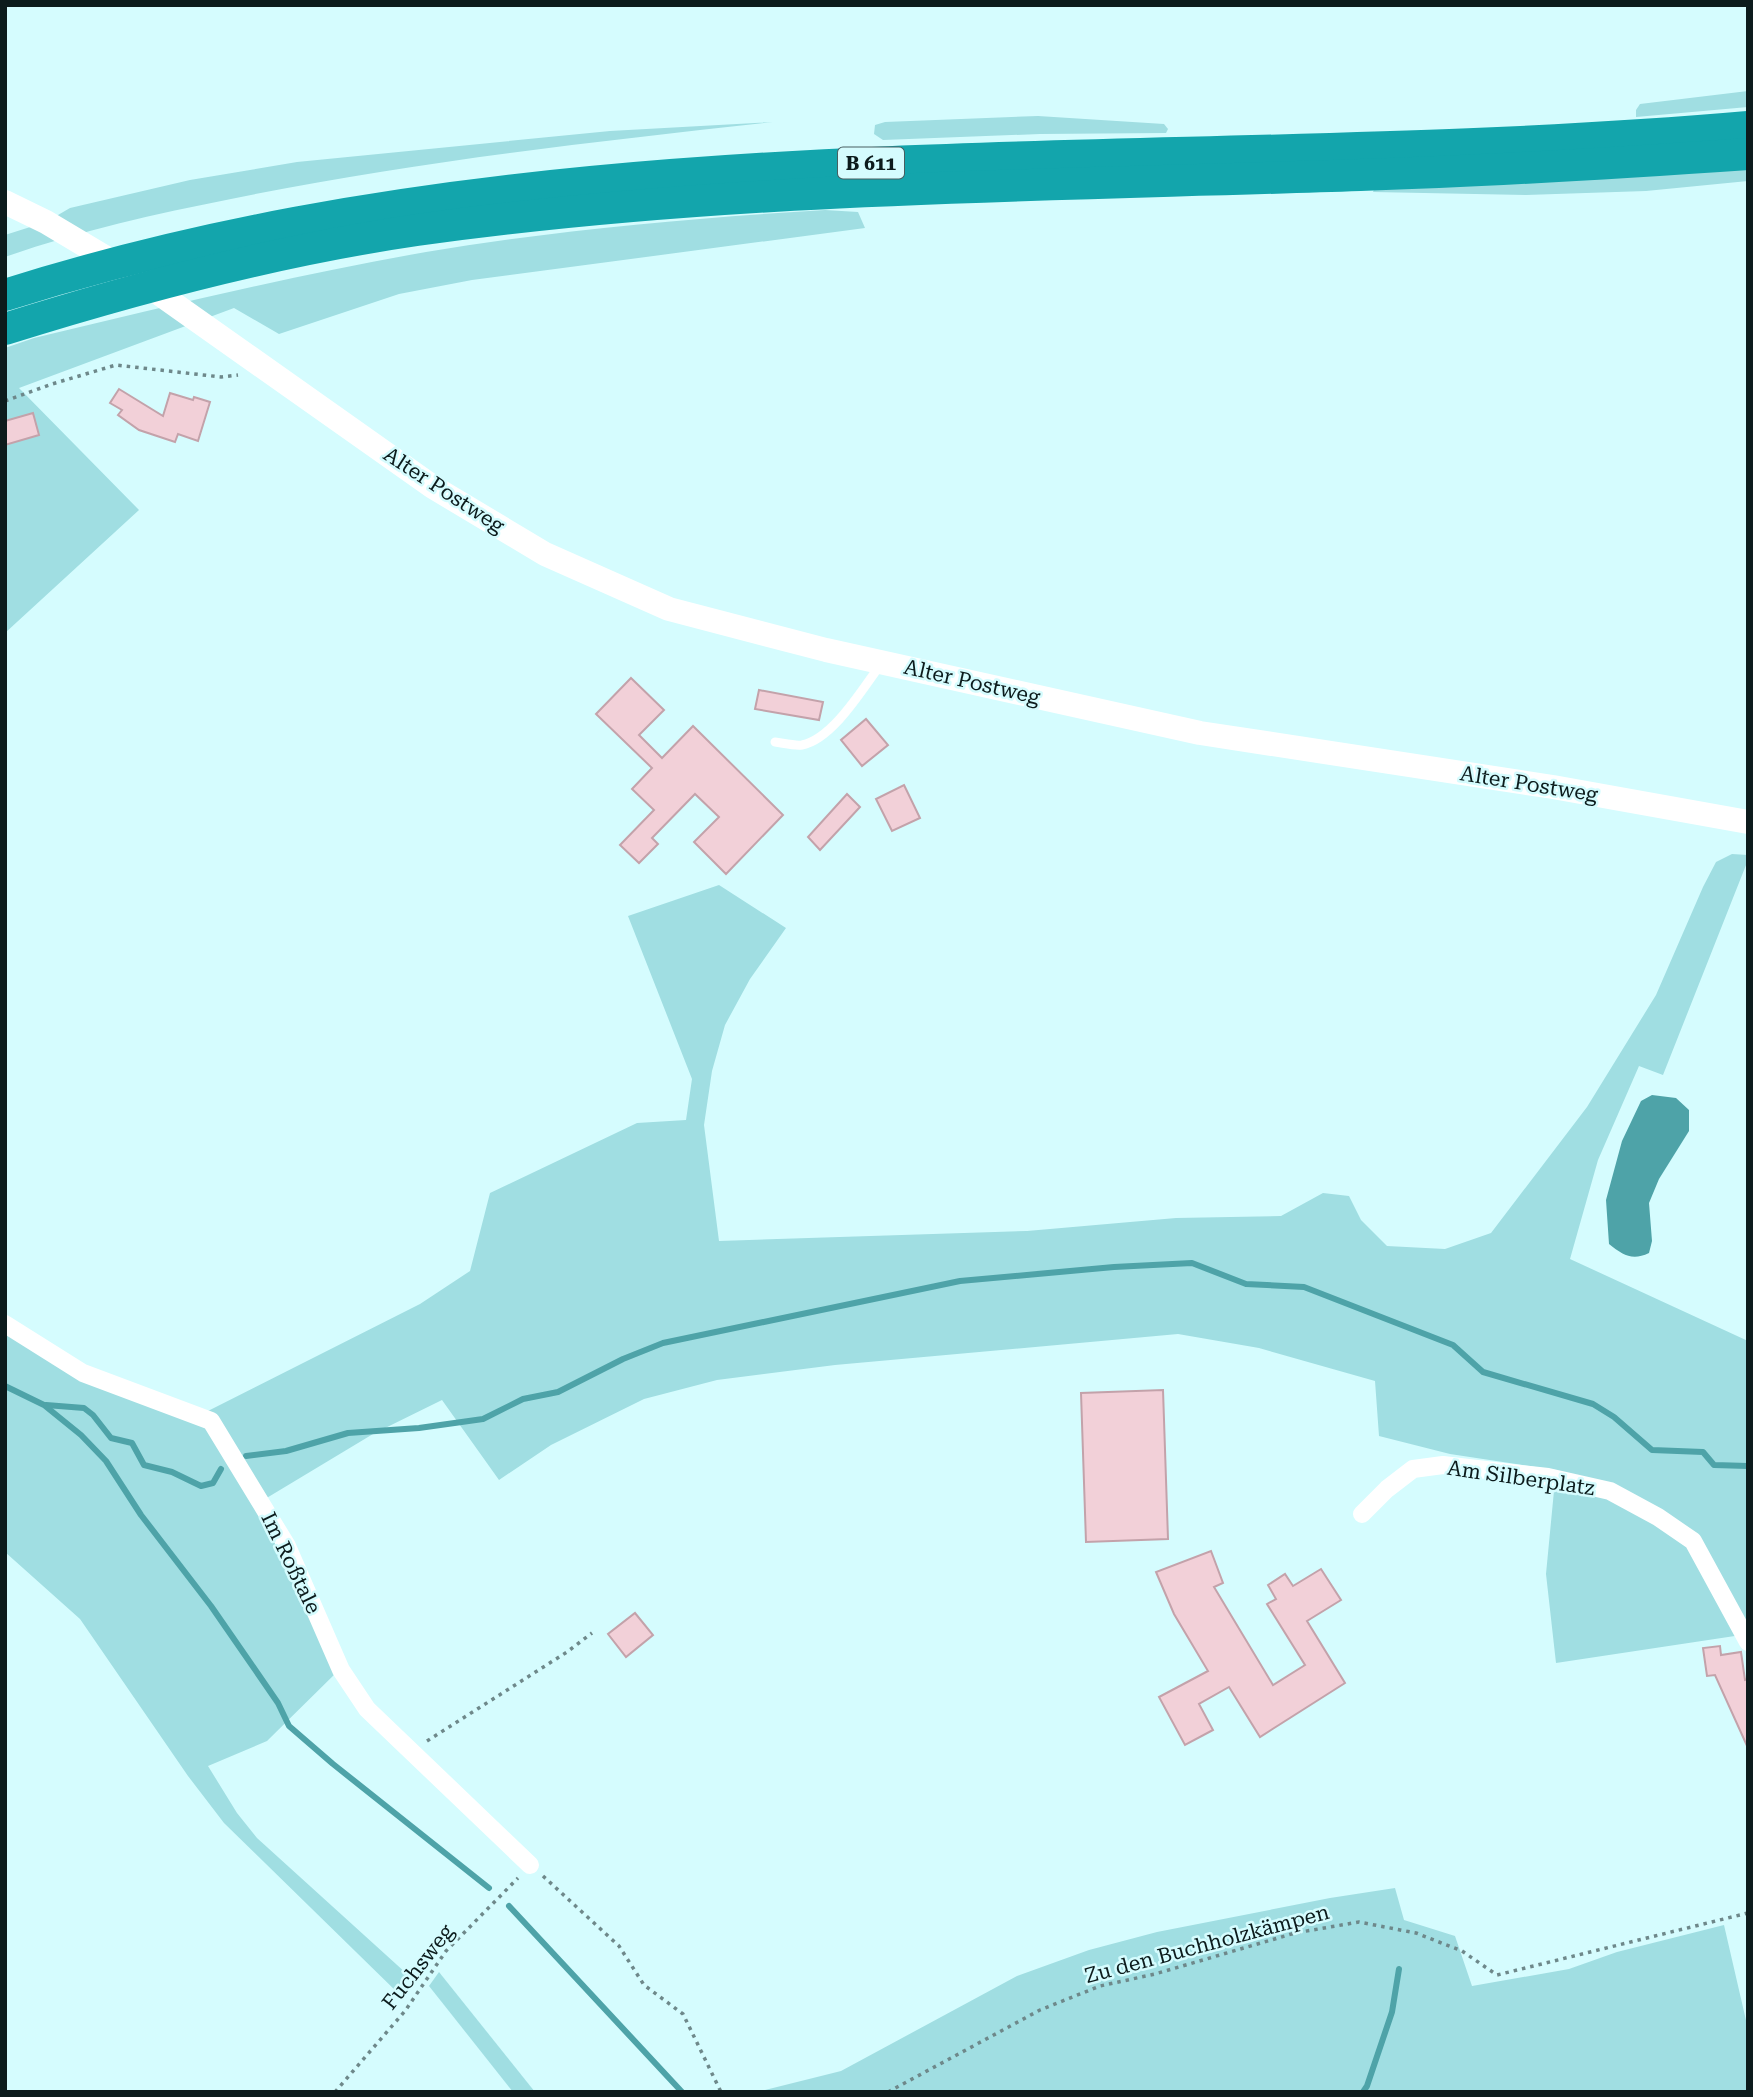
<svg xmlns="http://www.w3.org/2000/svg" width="1753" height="2097" viewBox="0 0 1753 2097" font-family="'Roboto Serif',serif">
<rect width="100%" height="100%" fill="#d5fcfe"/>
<g fill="#a0dee2">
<path d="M1748,91V107L1636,117V110L1640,104Z"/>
<path d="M1038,116L1164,124L1168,129L1166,133L1040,134L883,140L874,134L875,125L885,122Z"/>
<path d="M773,122C592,142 410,162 231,199C155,214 79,231 5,257V235L46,222L70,208L190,180L297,162L610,131Z"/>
<path d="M1748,164V181L1646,191L1526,195L1373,192L1375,187Z"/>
<path d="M825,210L858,212L865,228L472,280L399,294L279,334L234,308L19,388L139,510L5,633V348L34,338C164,307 294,275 426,252C558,230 692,218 825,210Z"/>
<path d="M1732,854L1748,855V860L1663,1075L1639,1066L1598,1160L1570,1259L1748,1341V1634L1556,1663L1546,1574L1556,1470L1450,1454L1379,1436L1375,1381L1259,1348L1178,1334L835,1365L717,1380L644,1399L551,1445L499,1480L442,1400L373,1434L260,1502L341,1668L267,1741L208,1766L237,1813L257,1838L407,1974L401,1996L224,1823L188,1776L80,1619L5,1552V1325L86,1371L202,1414L420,1304L470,1271L490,1193L637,1123L686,1120L692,1079L628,916L719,885L786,928L750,979L725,1025L712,1071L704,1125L719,1241L1027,1231L1176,1218L1281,1216L1323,1193L1349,1196L1361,1220L1387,1246L1445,1249L1491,1233L1587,1107L1656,995L1703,887L1716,862Z"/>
<path d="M1395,1888L1404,1920L1455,1936L1472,1986L1569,1969L1617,1952L1724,1925L1748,2029V2092H757L841,2071L1017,1976L1089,1950L1157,1932L1330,1898Z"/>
<path d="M439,1972L535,2092H513L429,1986Z"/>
</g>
<path fill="#4ea3a8" d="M1652,1095L1676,1098L1689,1110V1131L1659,1179L1649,1203L1652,1241L1649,1253C1632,1261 1623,1255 1609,1244L1606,1200L1622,1141L1641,1101Z"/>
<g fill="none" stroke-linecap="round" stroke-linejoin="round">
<g stroke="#4ea3a8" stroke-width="6">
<path d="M5,1386L44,1405L81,1435L106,1461L141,1515L211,1606L247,1658L278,1703L289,1726L333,1764L489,1888"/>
<path d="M46,1405L84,1408L93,1415L111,1438L132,1443L144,1465L172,1472L201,1486L213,1483L221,1469"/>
<path d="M246,1456L286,1451L348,1433L419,1428L483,1419L523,1399L558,1392L623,1359L663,1343L960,1281L1114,1267L1192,1263L1246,1284L1304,1287L1453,1345L1483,1372L1593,1404L1614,1417L1652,1450L1703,1452L1714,1465L1748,1466"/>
<path d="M509,1906L682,2092"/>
<path d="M1363,2092L1367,2086L1392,2012L1399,1969"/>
</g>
</g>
<g fill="#f2d0d8" stroke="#c3a2aa" stroke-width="2">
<path d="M119,389L163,416L170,393L193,400L194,397L210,402L198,441L178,434L175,442L139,430L118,415L122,410L110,403Z"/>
<path d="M33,413L39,435L5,445V421Z"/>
<path d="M631,678L664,710L639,735L662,758L693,726L783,815L726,874L694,842L719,817L695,794L652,838L658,844L639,863L620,845L654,810L632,789L652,768L596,714Z"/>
<path d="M759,690L823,702L819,720L755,709Z"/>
<path d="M866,719L888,745L862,766L841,740Z"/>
<path d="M904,785L920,818L892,831L876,799Z"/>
<path d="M847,794L860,807L820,850L808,837Z"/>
<path d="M1163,1390L1168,1539L1086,1542L1081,1393Z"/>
<path d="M1211,1551L1223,1583L1214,1587L1273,1685L1305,1665L1267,1604L1276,1599L1268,1585L1285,1574L1293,1586L1321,1569L1341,1600L1307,1621L1345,1683L1260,1737L1229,1687L1199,1704L1213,1730L1185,1745L1159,1697L1208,1671L1174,1614L1156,1572Z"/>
<path d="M635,1613L653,1635L626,1657L608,1634Z"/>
<path d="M1720,1646L1721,1655L1741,1652L1745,1680L1748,1679V1748L1715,1675L1707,1676L1703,1648Z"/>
</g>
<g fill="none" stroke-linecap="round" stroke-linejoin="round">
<g stroke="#6e888a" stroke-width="3.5" stroke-dasharray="3.5 5" stroke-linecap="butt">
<path d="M5,401L52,384L116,365L221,377L238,375"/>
<path d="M427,1741L567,1652L592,1633"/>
<path d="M543,1876L619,1946L644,1985L683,2014L721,2092"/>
<path d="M335,2092L405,2011L446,1951L518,1878"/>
<path d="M888,2092L1040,2010L1100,1986L1155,1974L1295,1933L1359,1922L1416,1933L1462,1951L1497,1975L1748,1913"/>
</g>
<path stroke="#fff" stroke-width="9" d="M775,742C783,743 794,746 802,745C833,739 863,688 881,664"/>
<g stroke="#fff" stroke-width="18">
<path d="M5,1324L83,1373L211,1421L287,1546L341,1670L367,1709L530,1865"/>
<path d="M1362,1514L1387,1489L1413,1469L1443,1465L1548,1477L1610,1491L1658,1517L1693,1541L1748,1642"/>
</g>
<path stroke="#fff" stroke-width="24" d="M5,202L46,222L123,268L433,487L545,554L669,609L826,650L1200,733L1553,787L1748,822"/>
<g stroke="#13a5ac" stroke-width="32">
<path d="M5,295C570,116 1166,178 1748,127"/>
<path d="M5,329C139,287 278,250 417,230C730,186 1045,186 1360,175C1489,171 1619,163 1748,154"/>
</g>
</g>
<g text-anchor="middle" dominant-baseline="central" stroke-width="5" stroke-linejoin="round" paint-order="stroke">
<rect fill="#d5fcfe" stroke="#485e60" stroke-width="2" x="838" y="147.5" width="66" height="31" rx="5"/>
<g font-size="19" font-weight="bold" fill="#0c1b1c">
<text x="871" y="163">B 611</text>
</g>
<g font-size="21" fill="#0c1b1c" stroke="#d5fcfe">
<text transform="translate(444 490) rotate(33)">Alter Postweg</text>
<text transform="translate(972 682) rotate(13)">Alter Postweg</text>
<text transform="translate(1529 784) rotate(9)">Alter Postweg</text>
<text transform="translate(1521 1478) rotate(8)">Am Silberplatz</text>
<text transform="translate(291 1563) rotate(64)">Im Roßtale</text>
<text transform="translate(1207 1944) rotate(-15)">Zu den Buchholzkämpen</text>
<text transform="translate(418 1967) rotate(-52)">Fuchsweg</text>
</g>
</g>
<rect width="1753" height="2097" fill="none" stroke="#0c1b1c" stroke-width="14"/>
</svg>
